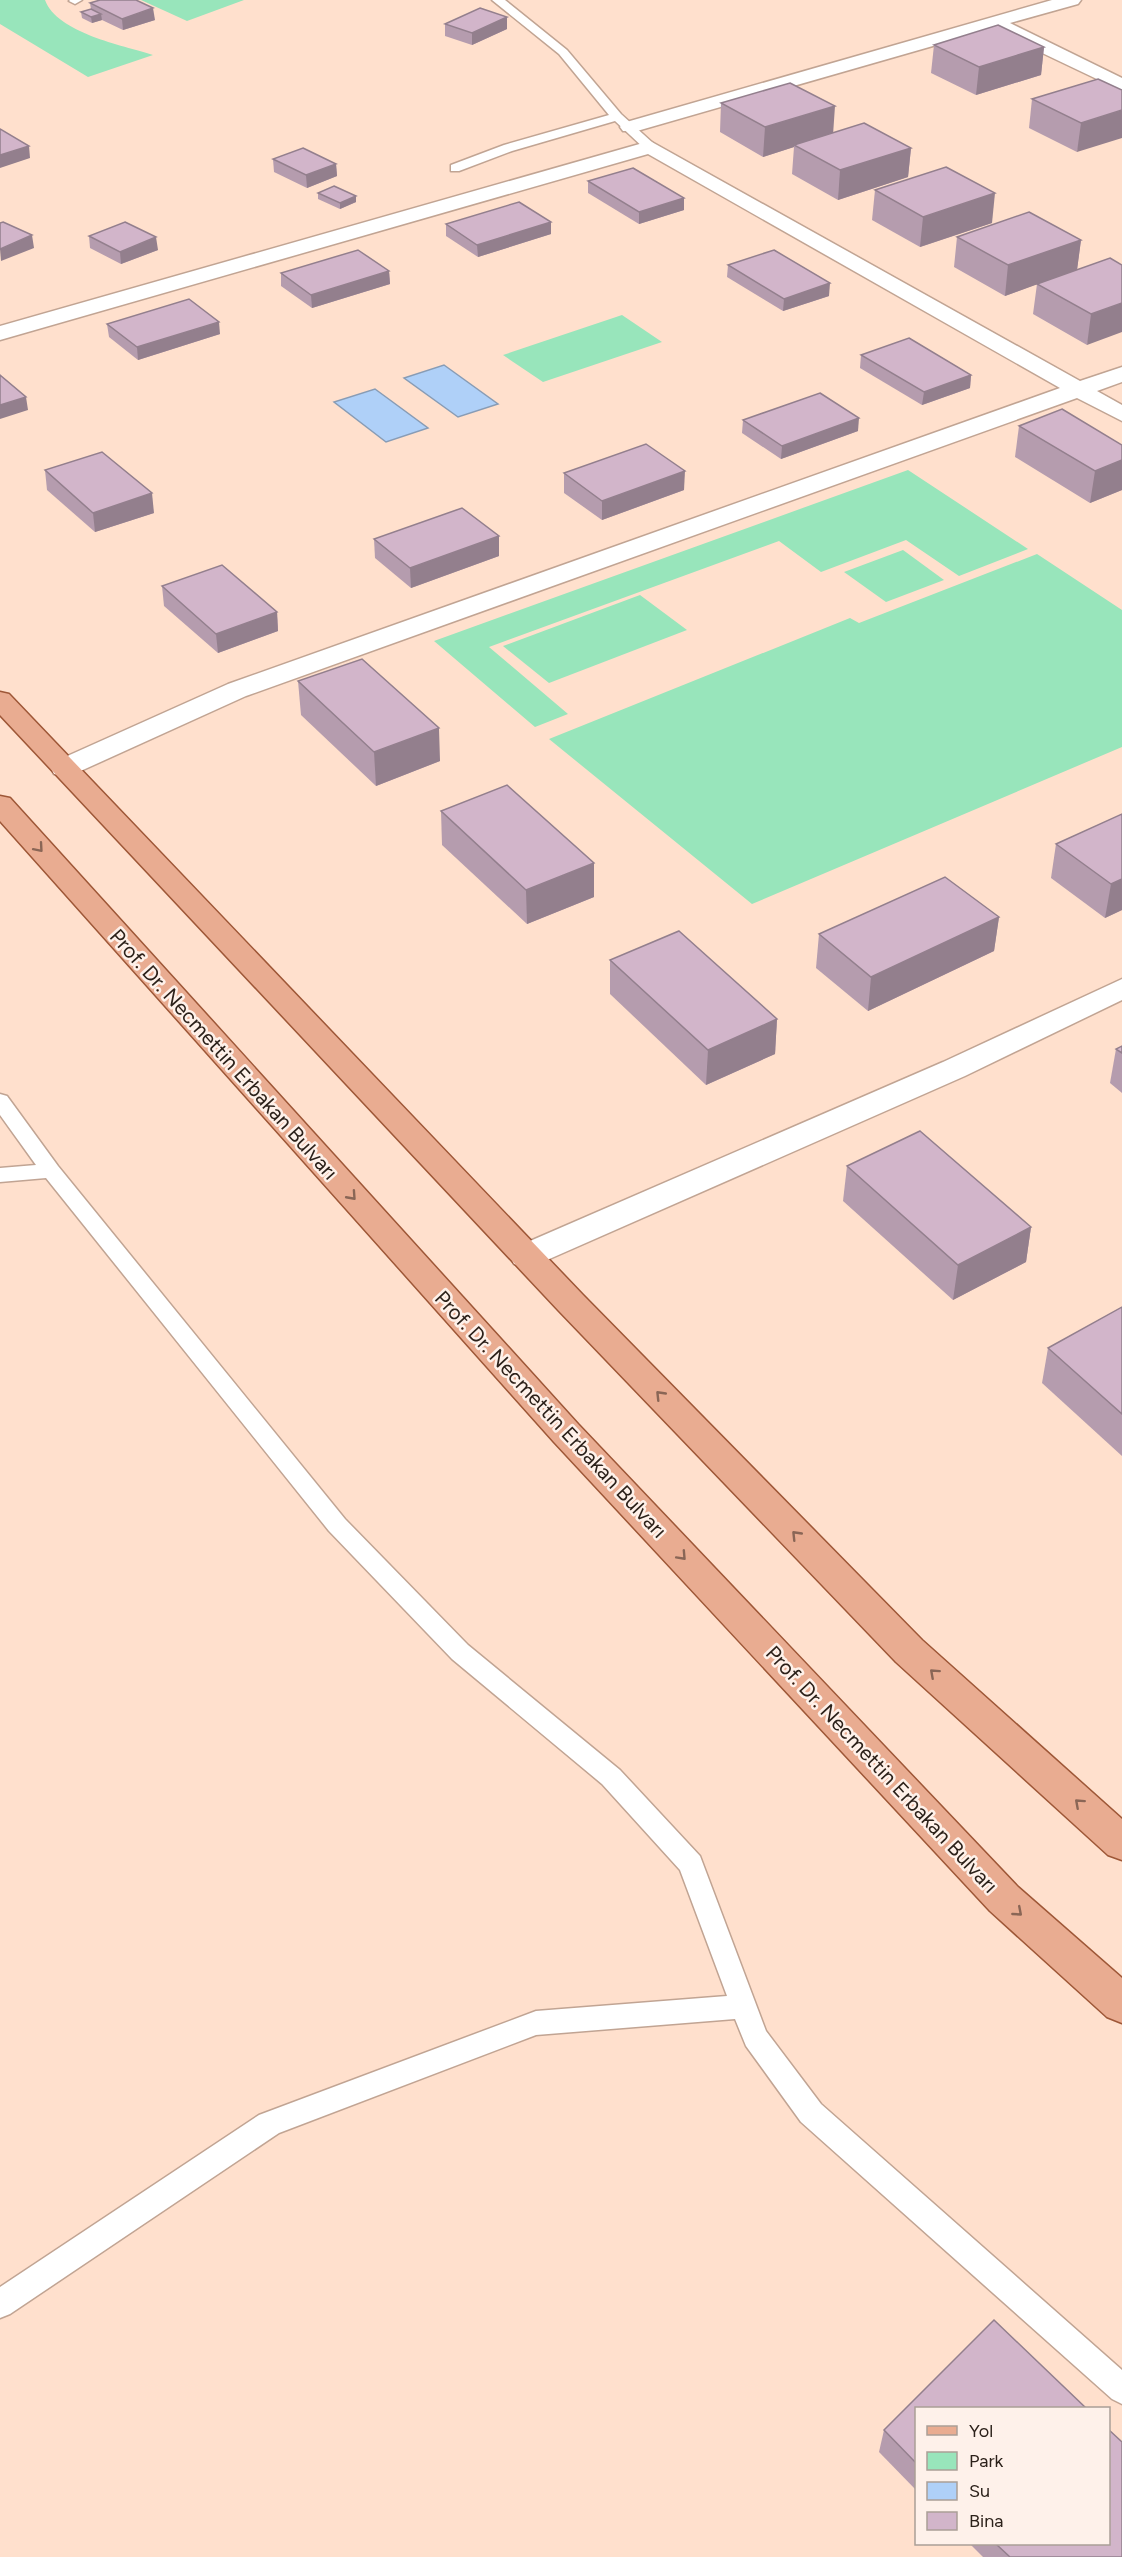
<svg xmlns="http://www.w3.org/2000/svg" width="1122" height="2557" viewBox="0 0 1122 2557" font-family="Figtree,sans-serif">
<rect width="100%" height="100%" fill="#ffe0cd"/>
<g fill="#98e5bb">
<path d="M0,0H45C57,33 122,45 153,55L88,77L0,24Z"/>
<path d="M141,0H244L187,21Z"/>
<path d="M622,315L662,342L543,382L503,355Z"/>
<path d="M908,470L1028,549L959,576L906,540L821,572L779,541L489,647L568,714L535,727L434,641Z"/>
<path d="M903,550L944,580L886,602L844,572Z"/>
<path d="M1037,554L1122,610V747L752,904L549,739L850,618L859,623Z"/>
<path d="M640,595L687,630L549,683L503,646Z"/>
</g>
<g fill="#afd0f8" stroke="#889cb5" stroke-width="1.5">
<path d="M444,365L498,404L458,417L404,378Z"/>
<path d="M375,389L428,428L386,442L334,402Z"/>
</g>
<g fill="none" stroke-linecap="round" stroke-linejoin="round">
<g stroke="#c1a493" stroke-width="3">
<g id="lane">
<path d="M82,0L75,4L69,1L70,0Z"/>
<path d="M492,0H505L567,50L621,114L654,144V150H646L615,121L512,151L459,171H451V165L504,145L609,115L559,54Z"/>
<path d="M0,1094L7,1096L58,1166L345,1519L468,1645L620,1770L700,1856L766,2031L821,2104L1122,2370V2404L1112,2399L801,2122L746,2046L735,2019L536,2035L279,2133L10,2314L0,2318V2287L259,2115L536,2011L727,1996L680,1870L602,1784L452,1659L329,1531L46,1178L0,1182V1168L36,1165L0,1115Z"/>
</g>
</g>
<g stroke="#c1a493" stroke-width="3">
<g id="street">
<path d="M1052,0H1081L1078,4L1010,23L1122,78V91L992,29L637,131H623L620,127L623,123Z"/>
<path d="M650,141L1080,381L1122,367V382L1097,391L1122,405V421L1077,398L246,696L74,774L64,776L54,774L51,768L54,762L228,684L1060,388L648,154L0,340V326Z"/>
<path d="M1122,979V1000L965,1076L538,1264L526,1267L514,1264L510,1256L514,1248L943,1062Z"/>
</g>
</g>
<g stroke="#9e5737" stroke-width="3">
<g id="primary">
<path d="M0,692L9,694L583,1295L922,1640L1122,1819V1860L1108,1855L896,1662L559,1311L0,715Z"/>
<path d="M0,796L10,798L578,1424L1018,1887L1122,1978V2023L1107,2017L990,1911L554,1442L0,821Z"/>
</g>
</g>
<use href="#lane" fill="#fff" fill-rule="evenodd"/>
<use href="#street" fill="#fff" fill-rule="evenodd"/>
<use href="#primary" fill="#e9ac91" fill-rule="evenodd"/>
</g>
<g fill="#b59cae">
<path d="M90,3L155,20L123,30L102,20L92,23L82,18L81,12L91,9Z"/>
<path d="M507,17V29L472,45L445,36V24Z"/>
<path d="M934,45L1044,47L1041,75L976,95L931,73Z"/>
<path d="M1098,79L1077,152L1029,128L1032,99Z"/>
<path d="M721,103L833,133L911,148L908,177L838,200L792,174L794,147L763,157L720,132Z"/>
<path d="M273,159L336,164L337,176L307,188L274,172Z"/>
<path d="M588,181L684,198V210L639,224L588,193Z"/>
<path d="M875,190L992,223L920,247L872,220Z"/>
<path d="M318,193L356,196V202L340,209L318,199Z"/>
<path d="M551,222V234L478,257L446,236V224Z"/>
<path d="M89,236L158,250L121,264L90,248Z"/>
<path d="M957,237L1081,240L1077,270L1110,258L1087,345L1033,314L1037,284L1005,296L954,267Z"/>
<path d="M728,265L829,296L783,311L727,277Z"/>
<path d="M389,271L390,284L312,308L281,286V273Z"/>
<path d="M107,324L220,334L138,360L109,337Z"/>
<path d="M861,355L971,375L970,388L922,405L860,368Z"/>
<path d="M743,420L858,431L781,459L742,433Z"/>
<path d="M1019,426L1122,445V490L1090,503L1015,457Z"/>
<path d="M45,470L154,513L95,532L47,490Z"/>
<path d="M564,473L684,490L602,520L564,493Z"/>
<path d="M499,536V556L411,588L375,558L374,539Z"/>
<path d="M162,586L277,612L278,631L218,653L164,606Z"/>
<path d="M298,681L440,761L376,786L301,715Z"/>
<path d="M441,811L594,897L527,924L442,845Z"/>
<path d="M1122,814V910L1105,918L1051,878L1056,844Z"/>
<path d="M999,917L994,951L868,1011L816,968L819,934Z"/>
<path d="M610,960L777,1019L775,1054L706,1085L610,994Z"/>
<path d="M1122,1046V1093L1110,1083L1116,1049Z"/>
<path d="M847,1166L1031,1227L1026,1262L953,1300L843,1201Z"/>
<path d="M1122,1307V1456L1042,1383L1048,1348Z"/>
<path d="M916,2409V2490L879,2452L884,2430Z"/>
<path d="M970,2544H1108L1122,2557H983Z"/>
</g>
<g fill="#937f8d">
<path d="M153,8L155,20L123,30L122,19Z"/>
<path d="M101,14L102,20L92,23L91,17Z"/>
<path d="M507,17V29L472,45V33Z"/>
<path d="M1044,47L1041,75L976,95L979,67Z"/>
<path d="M835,106L833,135L794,145V147L763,157L765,127Z"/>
<path d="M1122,110V138L1077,152L1081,123Z"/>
<path d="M29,146L30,158L0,168V155Z"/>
<path d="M911,148L908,177L838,200L840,170Z"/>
<path d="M336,164L337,176L307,188L306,175Z"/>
<path d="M995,193L992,223L920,247L923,217Z"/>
<path d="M356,196V202L340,209V203Z"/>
<path d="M684,198V210L639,224V212Z"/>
<path d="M551,222V234L478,257L477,245Z"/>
<path d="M32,235L34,248L1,261L0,249Z"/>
<path d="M156,237L158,250L121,264L120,252Z"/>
<path d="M1081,240L1077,270L1005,296L1008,265Z"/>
<path d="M389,271L390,284L312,308L311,295Z"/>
<path d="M830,283L829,296L783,311L784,299Z"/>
<path d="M1122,303V332L1087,345L1091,314Z"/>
<path d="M219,322L220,334L138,360L137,347Z"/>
<path d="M971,375L970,388L922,405L924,392Z"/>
<path d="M26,397L28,410L0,419V405Z"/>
<path d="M859,418L858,431L781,459L782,446Z"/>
<path d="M1122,460V490L1090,503L1095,471Z"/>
<path d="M685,471L684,490L602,520V501Z"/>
<path d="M152,493L154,513L95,532L93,513Z"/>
<path d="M499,536V556L411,588L410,568Z"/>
<path d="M277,612L278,631L218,653L216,634Z"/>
<path d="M439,728L440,761L376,786L374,752Z"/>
<path d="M594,863V897L527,924L526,890Z"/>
<path d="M1122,879V910L1105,918L1111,884Z"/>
<path d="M999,917L994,951L868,1011L871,977Z"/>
<path d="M777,1019L775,1054L706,1085L708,1050Z"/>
<path d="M1031,1227L1026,1262L953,1300L958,1265Z"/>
</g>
<g fill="#d2b5ca" stroke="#937f8d" stroke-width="1.5">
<path d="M100,0H136L153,8L122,19L90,3Z"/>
<path d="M480,8L507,17L472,33L445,24Z"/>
<path d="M91,9L101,14L91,17L81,12Z"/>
<path d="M998,25L1044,47L979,67L934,45Z"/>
<path d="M1098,79L1122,90V110L1081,123L1032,99Z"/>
<path d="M790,83L835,106L765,127L721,103Z"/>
<path d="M864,123L911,148L840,170L794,145Z"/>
<path d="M0,129L29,146L0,155Z"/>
<path d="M303,148L336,164L306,175L273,159Z"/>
<path d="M946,167L995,193L923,217L875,190Z"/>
<path d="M633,168L684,198L639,212L588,181Z"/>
<path d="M334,186L356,196L340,203L318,193Z"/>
<path d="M519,202L551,222L477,245L446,224Z"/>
<path d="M1029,212L1081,240L1008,265L957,237Z"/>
<path d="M3,222L32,235L0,249V223Z"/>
<path d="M125,222L156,237L120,252L89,236Z"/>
<path d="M358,250L389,271L311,295L281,273Z"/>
<path d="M774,250L830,283L784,299L728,265Z"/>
<path d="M1110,258L1122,265V303L1091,314L1037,284Z"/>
<path d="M189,299L219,322L137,347L107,324Z"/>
<path d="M909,338L971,375L924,392L861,355Z"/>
<path d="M0,375L26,397L0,405Z"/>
<path d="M820,393L859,418L782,446L743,420Z"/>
<path d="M1062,409L1122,445V460L1095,471L1019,426Z"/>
<path d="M646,444L685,471L602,501L564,473Z"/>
<path d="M102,452L152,493L93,513L45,470Z"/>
<path d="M462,508L499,536L410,568L374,539Z"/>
<path d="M222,565L277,612L216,634L162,586Z"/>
<path d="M362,659L439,728L374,752L298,681Z"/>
<path d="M507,785L594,863L526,890L441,811Z"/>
<path d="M1122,814V879L1111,884L1056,844Z"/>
<path d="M945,877L999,917L871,977L819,934Z"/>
<path d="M679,931L777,1019L708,1050L610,960Z"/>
<path d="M1122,1046V1053L1116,1049Z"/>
<path d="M920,1131L1031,1227L958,1265L847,1166Z"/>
<path d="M1122,1307V1414L1048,1348Z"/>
<path d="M994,2320L1087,2409H916V2463L884,2430Z"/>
<path d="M1108,2429L1122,2442V2557H1010L996,2544H1108Z"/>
</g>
<defs><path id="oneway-chevron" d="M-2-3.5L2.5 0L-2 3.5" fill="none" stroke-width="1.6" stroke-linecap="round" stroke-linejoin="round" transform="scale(1.5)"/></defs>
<g stroke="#8a6656">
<use href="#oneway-chevron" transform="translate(39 848) rotate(49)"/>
<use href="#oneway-chevron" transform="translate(352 1196) rotate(48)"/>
<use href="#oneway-chevron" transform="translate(660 1395) rotate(-134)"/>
<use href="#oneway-chevron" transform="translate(796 1535) rotate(-134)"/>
<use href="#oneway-chevron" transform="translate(682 1556) rotate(47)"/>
<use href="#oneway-chevron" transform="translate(934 1673) rotate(-138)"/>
<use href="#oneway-chevron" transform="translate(1079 1803) rotate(-138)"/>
<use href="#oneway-chevron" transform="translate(1018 1912) rotate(41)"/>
</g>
<g text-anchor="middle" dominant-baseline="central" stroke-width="5" stroke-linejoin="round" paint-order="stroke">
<g font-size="21" fill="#2c211a" stroke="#fef1ea">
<text transform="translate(224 1054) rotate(48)">Prof. Dr. Necmettin Erbakan Bulvarı</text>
<text transform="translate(551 1414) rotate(47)">Prof. Dr. Necmettin Erbakan Bulvarı</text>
<text transform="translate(882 1769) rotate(47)">Prof. Dr. Necmettin Erbakan Bulvarı</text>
</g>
</g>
<rect x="915" y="2407" width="195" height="138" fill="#fef1ea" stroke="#aa9e97" stroke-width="1.5"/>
<rect x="927" y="2426" width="30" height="9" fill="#e9ac91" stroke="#aa9e97" stroke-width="1.5"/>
<text x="969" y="2437" font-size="18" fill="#2c211a">Yol</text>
<rect x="927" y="2452" width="30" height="18" fill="#98e5bb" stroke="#aa9e97" stroke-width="1.5"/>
<text x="969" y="2467" font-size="18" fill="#2c211a">Park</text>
<rect x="927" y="2482" width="30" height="18" fill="#afd0f8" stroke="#aa9e97" stroke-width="1.5"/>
<text x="969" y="2497" font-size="18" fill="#2c211a">Su</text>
<rect x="927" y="2512" width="30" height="18" fill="#d2b5ca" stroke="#aa9e97" stroke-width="1.5"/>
<text x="969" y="2527" font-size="18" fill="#2c211a">Bina</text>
</svg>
